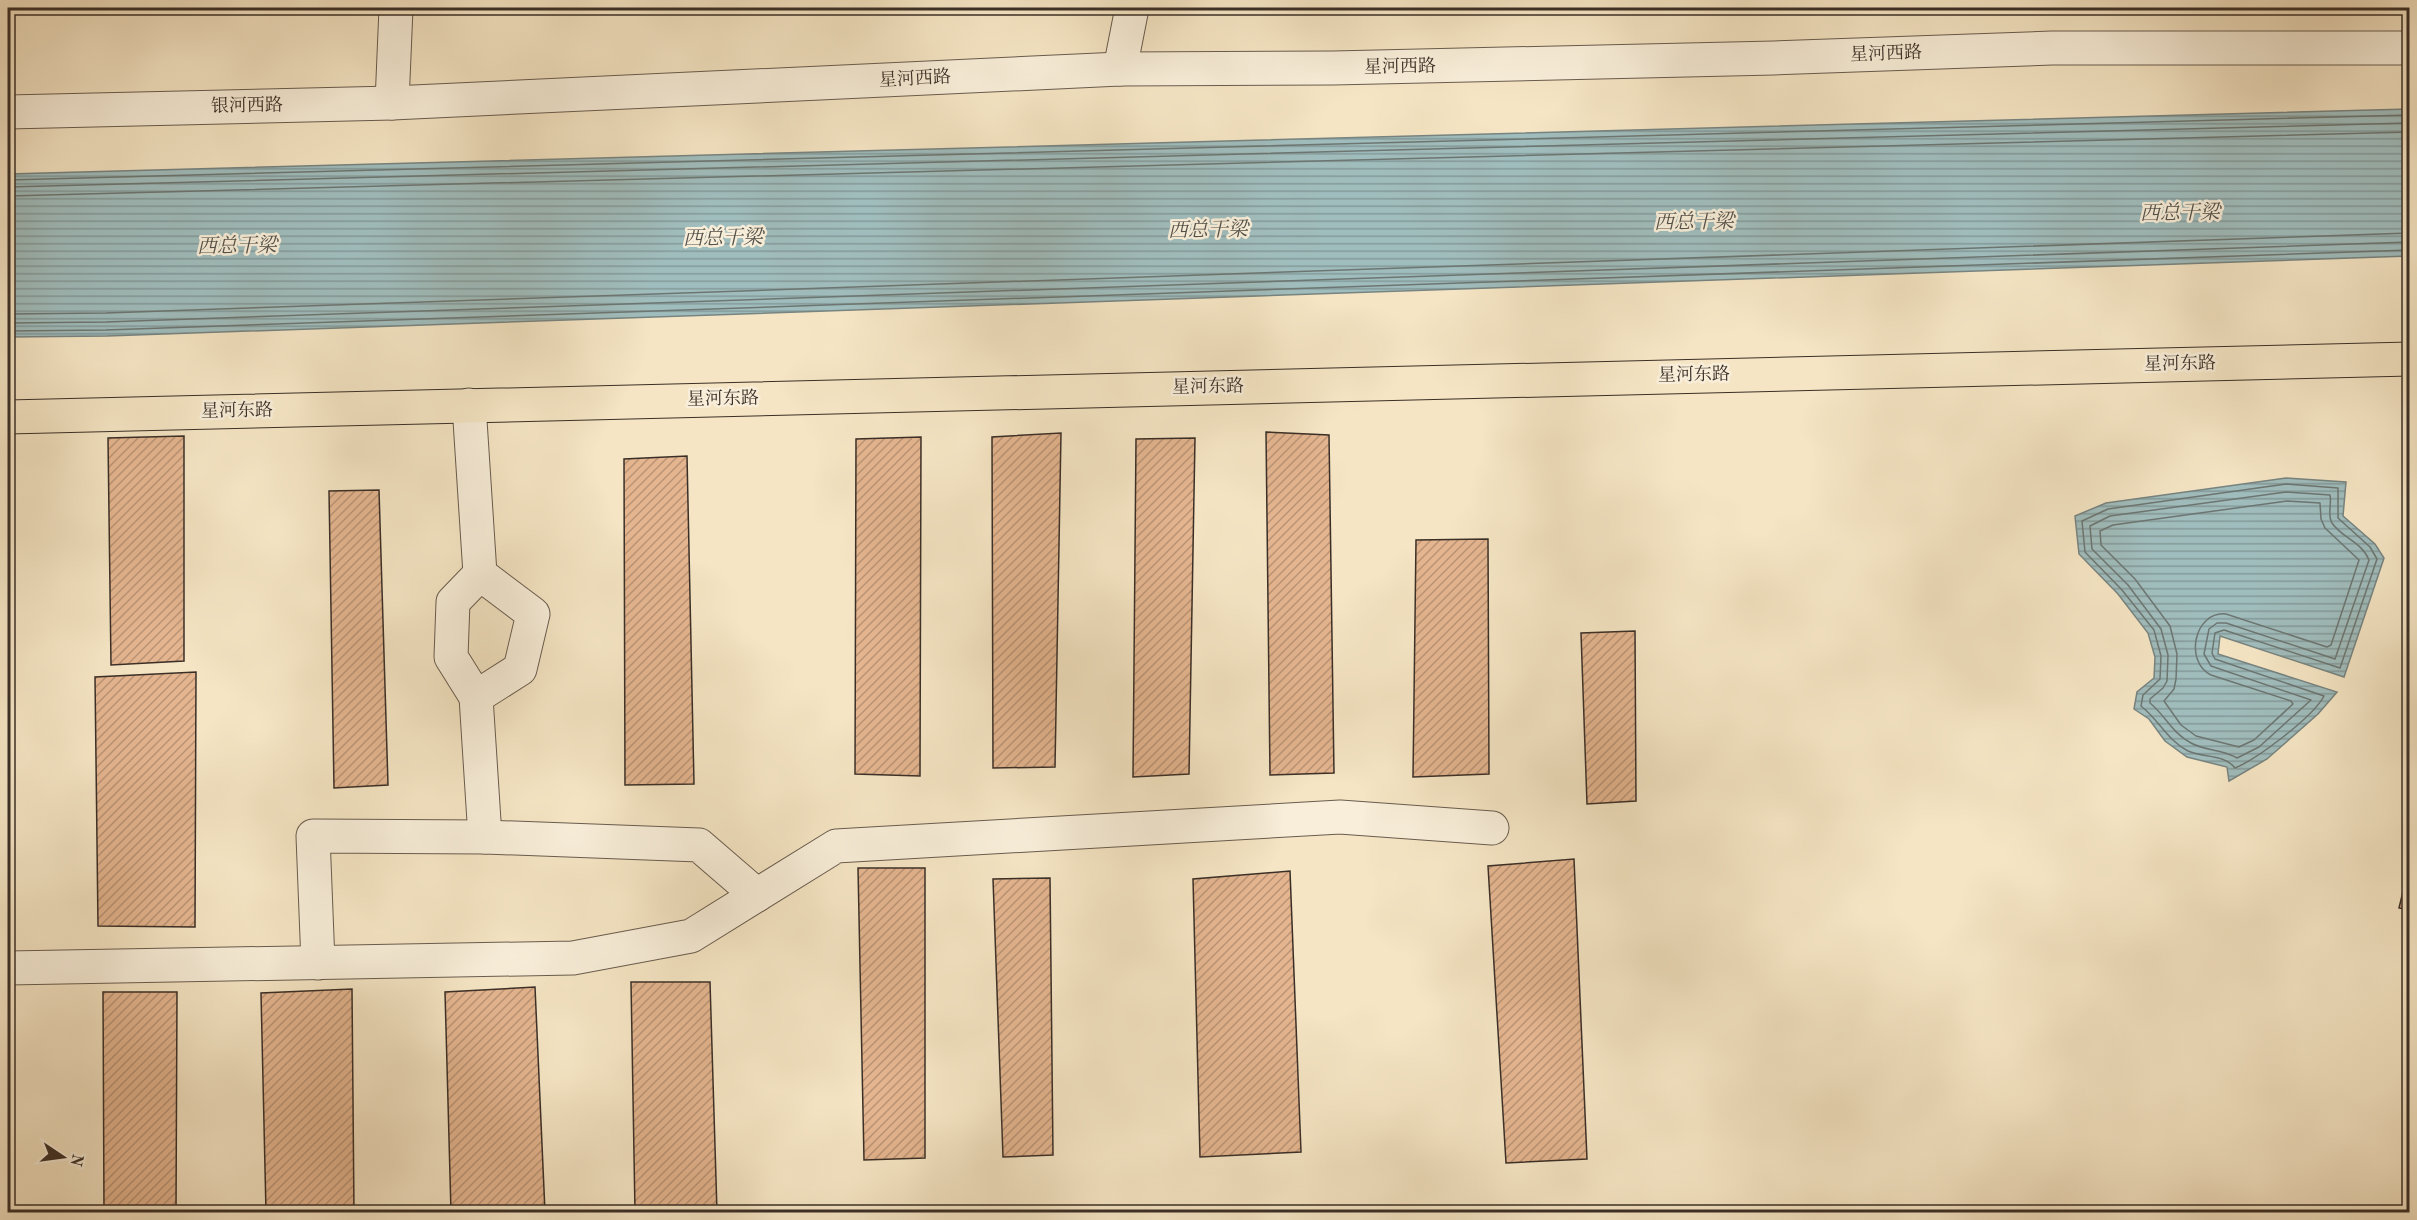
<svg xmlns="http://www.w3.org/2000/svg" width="2417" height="1220" viewBox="0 0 2417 1220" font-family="'Old Standard TT','Noto Serif SC',serif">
<defs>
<pattern id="water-rules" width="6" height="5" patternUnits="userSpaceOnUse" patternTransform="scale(1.5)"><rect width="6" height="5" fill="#a0bdbd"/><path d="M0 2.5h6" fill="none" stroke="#839a9a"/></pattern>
<pattern id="building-hatch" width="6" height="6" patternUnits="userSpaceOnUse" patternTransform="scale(1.5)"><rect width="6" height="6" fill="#e4b58f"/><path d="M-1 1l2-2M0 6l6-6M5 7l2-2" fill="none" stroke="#ba9475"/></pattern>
</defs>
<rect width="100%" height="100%" fill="#f5e5c4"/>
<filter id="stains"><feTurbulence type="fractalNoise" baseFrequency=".00333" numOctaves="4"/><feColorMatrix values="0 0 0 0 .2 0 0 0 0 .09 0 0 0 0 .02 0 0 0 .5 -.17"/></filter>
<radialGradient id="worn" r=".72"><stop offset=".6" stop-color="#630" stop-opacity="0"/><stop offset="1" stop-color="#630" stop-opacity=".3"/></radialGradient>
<g fill="url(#water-rules)" stroke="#778481" stroke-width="1.5">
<path d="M2409,109V256L107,336L8,337V174Z"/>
<path d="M2286,478L2346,482L2343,516L2375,544L2384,558L2344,677L2220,636L2218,654L2337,692L2318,714L2267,759L2229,781L2227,767L2187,757L2165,741L2149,719L2134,709L2137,692L2154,678L2155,657L2148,633L2118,594L2079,554L2075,516L2106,503Z"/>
</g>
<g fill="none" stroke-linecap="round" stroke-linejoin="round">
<g stroke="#6d7672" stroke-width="1.5">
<path d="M8,180L2410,115"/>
<path d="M8,187L2410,123"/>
<path d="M8,196L2410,132"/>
<path d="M8,314L106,313L2410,233"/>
<path d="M8,323L106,322L2410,242"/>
<path d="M8,331L106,330L2410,250"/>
<path d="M2286,484L2338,488V518L2370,547L2377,559L2340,668L2224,630L2215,633L2212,653L2215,659L2324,696C2313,717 2257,759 2235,768C2224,754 2204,758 2188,751C2168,741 2159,720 2141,706L2143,695L2160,679L2161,656L2154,630L2122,590L2085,552L2082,521L2108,509Z"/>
<path d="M2286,492L2330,495C2332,503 2327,515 2332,523C2342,538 2362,542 2369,560L2335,659L2226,623H2217L2209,629L2204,654L2211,666L2311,700L2259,747L2237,758C2223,749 2205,751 2191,743C2173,734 2165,715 2150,703V699L2163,688L2167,681L2168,655L2161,629L2128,585L2092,549L2090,526L2110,516Z"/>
<path d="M2287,501L2320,503L2321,519L2325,528L2359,560L2331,645L2327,647L2226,614C2194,611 2184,662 2211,675L2291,701L2293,704L2254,740L2239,747L2196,736L2181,725L2164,701L2174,689L2176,679L2177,654L2170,626L2135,579L2101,545L2100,531L2113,525Z"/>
</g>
</g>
<g fill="url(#building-hatch)" stroke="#3a2f27" stroke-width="1.5">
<path d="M1266,432L1329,435L1334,773L1270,775Z"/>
<path d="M1061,433L1055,767L993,768L992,437Z"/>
<path d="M184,436V661L111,665L108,438Z"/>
<path d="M921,437L920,776L855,774L856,439Z"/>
<path d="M1195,438L1189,774L1133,777L1136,439Z"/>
<path d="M687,456L694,784L625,785L624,459Z"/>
<path d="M379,490L388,785L334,788L329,491Z"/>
<path d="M1488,539L1489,774L1413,777L1416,540Z"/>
<path d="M1635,631L1636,801L1587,804L1581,633Z"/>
<path d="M196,672L195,927L98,926L95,677Z"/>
<path d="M1574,859L1587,1159L1506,1163L1488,866Z"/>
<path d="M2410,863V910L2399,908Z"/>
<path d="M858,868H925V1158L864,1160Z"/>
<path d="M1290,871L1301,1152L1200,1157L1193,879Z"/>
<path d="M1050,878L1053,1155L1003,1157L993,879Z"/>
<path d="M631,982H710L717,1212H635Z"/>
<path d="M535,987L545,1212H451L445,992Z"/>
<path d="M352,989L354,1212H266L261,993Z"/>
<path d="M103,992H177L176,1212H104Z"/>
</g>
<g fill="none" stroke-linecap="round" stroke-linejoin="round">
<g stroke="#695c4e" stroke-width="35">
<g id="minor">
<path d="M1120,69L1132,8"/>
<path d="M392,103L396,8"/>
<path d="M8,112L392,103L1120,69L1333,68L1774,58L2052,48H2410"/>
<path d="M469,405L480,574"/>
<path d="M480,574L533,614L520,669L476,697L451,657L453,602Z"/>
<path d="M476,697L485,837"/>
<path d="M318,963L313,836L485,837L699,845L757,895"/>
<path d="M8,968L573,958L691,936L836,846L1340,817L1492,828"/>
</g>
</g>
<g stroke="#3a2f27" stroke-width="35">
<path id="major" d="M8,417L2410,359"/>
</g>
<use href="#minor" stroke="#f8eed9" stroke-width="33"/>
<use href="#major" stroke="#f5e5c4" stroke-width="33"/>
</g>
<g text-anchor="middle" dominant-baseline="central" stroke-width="5" stroke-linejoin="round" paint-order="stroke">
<g font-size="18" fill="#3a2f27" stroke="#f8eed9">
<text transform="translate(1886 54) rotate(-2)">星河西路</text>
<text transform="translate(1400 67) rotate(-1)">星河西路</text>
<text transform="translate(915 79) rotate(-3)">星河西路</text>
<text transform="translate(247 106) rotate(-1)">银河西路</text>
<text transform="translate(2180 364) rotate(-1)">星河东路</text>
<text transform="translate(1694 375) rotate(-1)">星河东路</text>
<text transform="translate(1208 387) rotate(-1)">星河东路</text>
<text transform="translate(723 399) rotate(-1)">星河东路</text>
<text transform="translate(237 411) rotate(-1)">星河东路</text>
</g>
<g font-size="20" font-style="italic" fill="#54524c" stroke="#f8eed9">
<text transform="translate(2180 214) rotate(-1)">西总干梁</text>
<text transform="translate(1694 223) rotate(-1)">西总干梁</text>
<text transform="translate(1208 231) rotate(-1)">西总干梁</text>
<text transform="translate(723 239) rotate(-1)">西总干梁</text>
<text transform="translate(237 247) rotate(-1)">西总干梁</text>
</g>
</g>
<rect width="2417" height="1220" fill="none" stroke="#f5e5c4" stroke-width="30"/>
<rect x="9" y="9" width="2399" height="1202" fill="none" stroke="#3a2f27" stroke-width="3"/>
<rect x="15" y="15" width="2387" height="1190" fill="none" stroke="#3a2f27" stroke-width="1.5"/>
<g transform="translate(63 1157) rotate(103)" stroke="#f8eed9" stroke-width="4.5" paint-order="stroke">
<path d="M0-4.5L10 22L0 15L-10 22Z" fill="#3a2f27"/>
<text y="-9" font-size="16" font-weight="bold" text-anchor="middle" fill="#3a2f27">N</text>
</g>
<rect width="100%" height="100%" filter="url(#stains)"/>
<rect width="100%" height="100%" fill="url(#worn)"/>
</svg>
